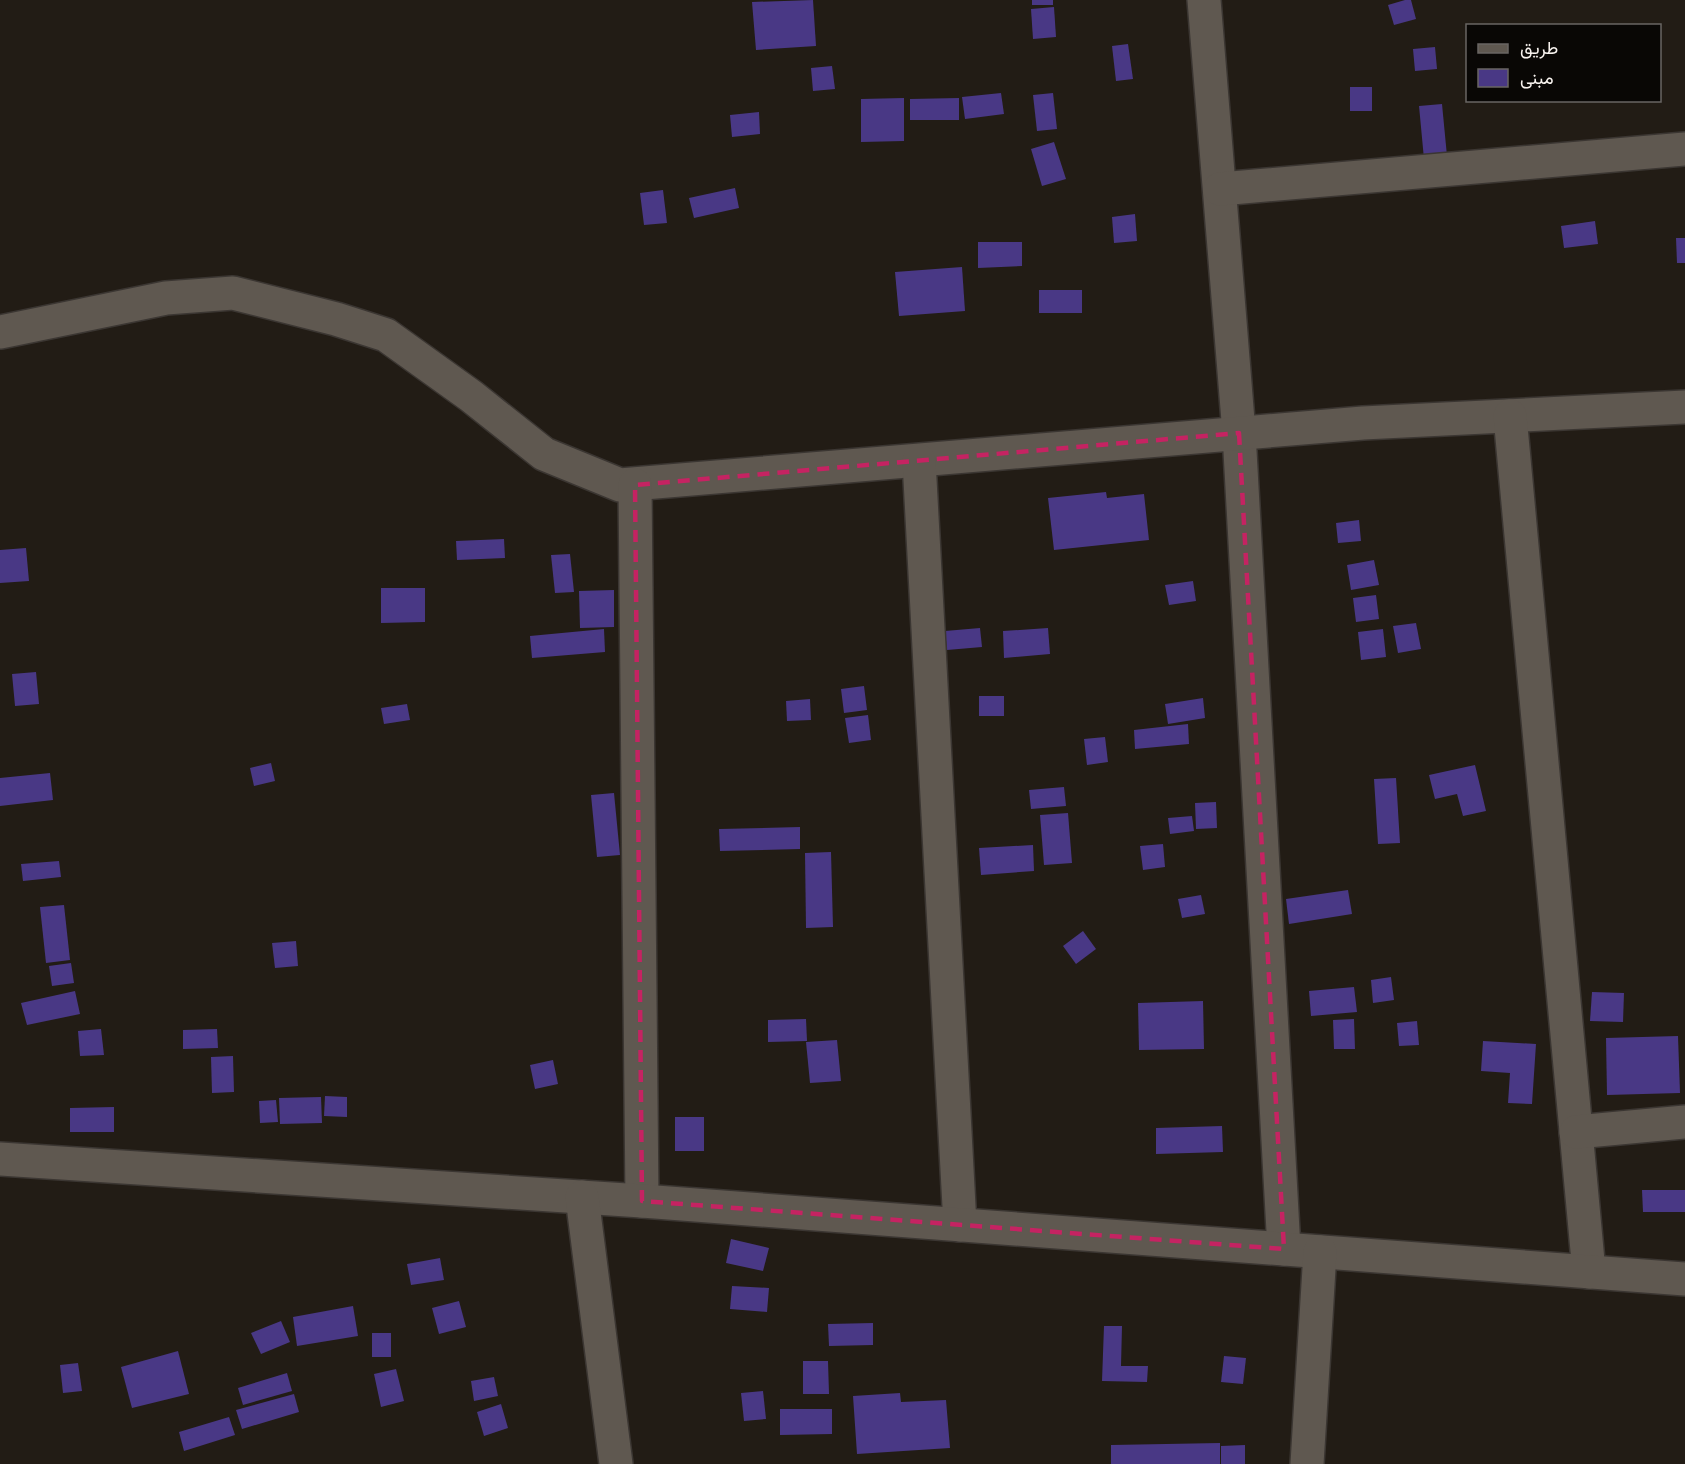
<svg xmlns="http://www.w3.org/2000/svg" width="1685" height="1464" viewBox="0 0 1685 1464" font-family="Cabin,Vazirmatn,sans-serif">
<rect width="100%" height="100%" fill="#221c15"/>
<g fill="#493885">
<path d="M813,0L816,46L756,50L752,2Z"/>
<rect x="1032" y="0" width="21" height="5"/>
<path d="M1405,0H1411L1416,19L1394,25L1388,5Z"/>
<path d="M1054,7L1056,37L1033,39L1031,9Z"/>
<path d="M1128,44L1133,79L1116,81L1112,46Z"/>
<path d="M1435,47L1437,69L1415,71L1413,49Z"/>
<path d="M832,66L835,89L813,91L811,68Z"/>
<rect x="1350" y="87" width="22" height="24"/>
<path d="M1001,93L1004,114L965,119L962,97Z"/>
<path d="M1053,93L1057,129L1037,131L1033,95Z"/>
<path d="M904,98V141L861,142V99Z"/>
<path d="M959,98V120H910V99Z"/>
<path d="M1442,104L1447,156L1424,159L1419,106Z"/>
<path d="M759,112L760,134L732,137L730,115Z"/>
<path d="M1054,142L1066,179L1042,186L1031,149Z"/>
<path d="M735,188L739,208L694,218L689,198Z"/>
<path d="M663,190L667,223L644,225L640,193Z"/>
<path d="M1135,214L1137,241L1114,243L1112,217Z"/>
<path d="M1595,221L1598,244L1564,248L1561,226Z"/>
<path d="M1676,238H1685V263H1677Z"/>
<path d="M978,242H1022V266L978,268Z"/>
<path d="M962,267L965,311L899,316L895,272Z"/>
<rect x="1039" y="290" width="43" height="23"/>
<path d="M1106,492L1107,498L1144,494L1149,540L1054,550L1048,498Z"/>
<path d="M1359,520L1361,541L1338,543L1336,523Z"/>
<path d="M504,539L505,558L457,560L456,541Z"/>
<path d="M26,548L29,581L0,583V550Z"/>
<path d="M570,554L574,592L555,593L551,555Z"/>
<path d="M1374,560L1379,585L1351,590L1347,565Z"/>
<path d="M1193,581L1196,601L1169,605L1165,585Z"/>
<path d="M381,588H425V622L381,623Z"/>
<path d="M614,590V627L580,628L579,591Z"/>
<path d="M1376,595L1379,619L1356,622L1353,598Z"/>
<path d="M1416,623L1421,649L1398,653L1393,626Z"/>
<path d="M980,628L982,647L947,650L945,631Z"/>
<path d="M1048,628L1050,654L1004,658L1003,631Z"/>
<path d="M604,629L605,652L532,658L530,636Z"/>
<path d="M1383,629L1386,657L1361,660L1358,632Z"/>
<path d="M36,672L39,704L15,706L12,674Z"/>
<path d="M864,686L867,710L844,713L841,689Z"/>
<rect x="979" y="696" width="25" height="20"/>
<path d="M1203,698L1205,718L1168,724L1165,704Z"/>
<path d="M810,699L811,720L787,721L786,701Z"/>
<path d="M407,704L410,720L384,724L381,708Z"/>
<path d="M868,715L871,740L849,743L845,718Z"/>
<path d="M1188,724L1189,744L1135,749L1134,730Z"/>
<path d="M1105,737L1108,762L1087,765L1084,739Z"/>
<path d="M271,763L275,781L254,786L250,768Z"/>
<path d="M1475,765L1486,811L1463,816L1457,794L1435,799L1429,775Z"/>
<path d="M50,773L53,800L0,806V778Z"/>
<path d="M1396,778L1400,843L1378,844L1374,779Z"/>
<path d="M1064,787L1066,806L1031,809L1029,790Z"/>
<path d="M614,793L620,855L597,857L591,795Z"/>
<path d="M1216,802L1217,828L1196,829L1195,803Z"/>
<path d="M1068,813L1072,863L1044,865L1040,815Z"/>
<path d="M1192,816L1194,831L1170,834L1168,818Z"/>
<path d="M800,827V849L720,851L719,829Z"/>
<path d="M1163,844L1165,867L1143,870L1140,846Z"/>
<path d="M1033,845L1034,871L981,875L979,848Z"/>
<path d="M831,852L833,927L806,928L805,853Z"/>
<path d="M59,861L61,877L23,881L21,864Z"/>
<path d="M1348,890L1352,914L1289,924L1286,899Z"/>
<path d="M1201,895L1205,914L1182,918L1178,899Z"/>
<path d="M64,905L70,960L46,963L40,907Z"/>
<path d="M1083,931L1096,949L1076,964L1063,946Z"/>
<path d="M296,941L298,966L275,968L272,943Z"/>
<path d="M71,963L74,983L52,986L49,966Z"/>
<path d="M1391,977L1394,1000L1373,1003L1371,980Z"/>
<path d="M1354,987L1357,1012L1311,1016L1309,991Z"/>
<path d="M75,991L80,1014L27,1025L21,1003Z"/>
<path d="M1592,992L1624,993L1623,1022L1590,1021Z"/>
<path d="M1203,1001L1204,1049L1139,1050L1138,1003Z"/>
<path d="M806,1019L807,1041L768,1042V1020Z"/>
<path d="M1354,1019L1355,1049H1334L1333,1020Z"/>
<path d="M1417,1021L1419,1045L1399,1046L1397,1023Z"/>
<path d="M101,1029L104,1055L80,1056L78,1031Z"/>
<path d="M217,1029L218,1048L183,1049V1030Z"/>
<path d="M1678,1036L1680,1093L1607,1095L1606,1038Z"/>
<path d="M837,1040L841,1081L810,1083L806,1042Z"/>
<path d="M1483,1041L1536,1044L1532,1104L1508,1103L1510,1073L1481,1071Z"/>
<path d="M233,1056L234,1092L212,1093L211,1057Z"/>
<path d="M553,1060L558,1084L535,1089L530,1065Z"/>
<path d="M325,1096L347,1097V1117L324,1116Z"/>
<path d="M321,1097L322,1123L280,1124L279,1098Z"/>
<path d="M276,1100L278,1122L260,1123L259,1101Z"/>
<path d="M114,1107V1132H70V1108Z"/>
<rect x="675" y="1117" width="29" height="34"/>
<path d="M1222,1126L1223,1152L1156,1154V1128Z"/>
<path d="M1642,1190H1685V1212H1643Z"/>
<path d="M731,1239L769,1248L763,1271L726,1263Z"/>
<path d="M440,1258L444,1280L411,1285L407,1264Z"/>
<path d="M732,1286L769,1288L767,1312L730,1309Z"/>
<path d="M459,1301L466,1327L439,1334L432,1308Z"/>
<path d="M353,1306L358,1336L297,1346L293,1317Z"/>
<path d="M281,1321L290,1342L261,1354L251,1333Z"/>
<path d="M873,1323V1345L829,1346L828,1324Z"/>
<path d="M1104,1326H1122L1121,1366H1148L1147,1382L1102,1381Z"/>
<rect x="372" y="1333" width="19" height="24"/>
<path d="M178,1351L189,1394L132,1408L121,1367Z"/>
<path d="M1224,1356L1246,1358L1243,1384L1221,1382Z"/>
<path d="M803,1361H828L829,1394H803Z"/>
<path d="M78,1363L82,1391L63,1393L60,1365Z"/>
<path d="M396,1369L404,1401L381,1407L374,1374Z"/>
<path d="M287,1373L292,1391L243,1405L238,1388Z"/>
<path d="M494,1377L498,1396L474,1401L471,1381Z"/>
<path d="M763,1391L766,1419L744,1421L741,1393Z"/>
<path d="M900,1393L901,1402L946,1400L950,1448L857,1454L853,1396Z"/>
<path d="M294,1394L299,1412L242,1429L236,1410Z"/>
<path d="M501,1404L508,1428L484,1436L477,1412Z"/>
<path d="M780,1409H832V1434L780,1435Z"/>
<path d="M229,1417L235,1435L184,1451L179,1432Z"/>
<path d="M1220,1443V1464H1111V1445Z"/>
<path d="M1245,1445V1464H1221V1446Z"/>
</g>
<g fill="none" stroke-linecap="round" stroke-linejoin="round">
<g stroke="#3b3632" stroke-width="36">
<g id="minor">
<path d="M1204,0L1239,433L1284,1249"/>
<path d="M1220,189L1685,149"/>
<path d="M0,332L166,298L233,293L336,319L386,335L471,396L544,454L620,485L1363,423L1685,407"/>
<path d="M1510,416L1589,1272"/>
<path d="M919,461L960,1225"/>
<path d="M635,485L642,1201"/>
<path d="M1576,1132L1685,1122"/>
<path d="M0,1159L642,1201L1685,1279"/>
<path d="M582,1197L616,1464"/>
<path d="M1307,1464L1320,1252"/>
</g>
</g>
<use href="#minor" stroke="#5f5850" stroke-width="33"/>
</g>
<path fill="none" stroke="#c52362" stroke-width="4.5" stroke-dasharray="12 8" stroke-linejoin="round" d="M1239,433L1284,1249L642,1201L635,485Z"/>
<rect x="1466" y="24" width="195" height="78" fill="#090705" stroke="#696663" stroke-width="1.5"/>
<rect x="1478" y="44" width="30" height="9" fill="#5f5850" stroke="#696663" stroke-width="1.5"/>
<text x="1520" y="54" font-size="18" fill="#f9f4f0">طريق</text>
<rect x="1478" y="69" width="30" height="18" fill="#493885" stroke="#696663" stroke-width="1.5"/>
<text x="1520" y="84" font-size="18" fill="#f9f4f0">مبنى</text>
</svg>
